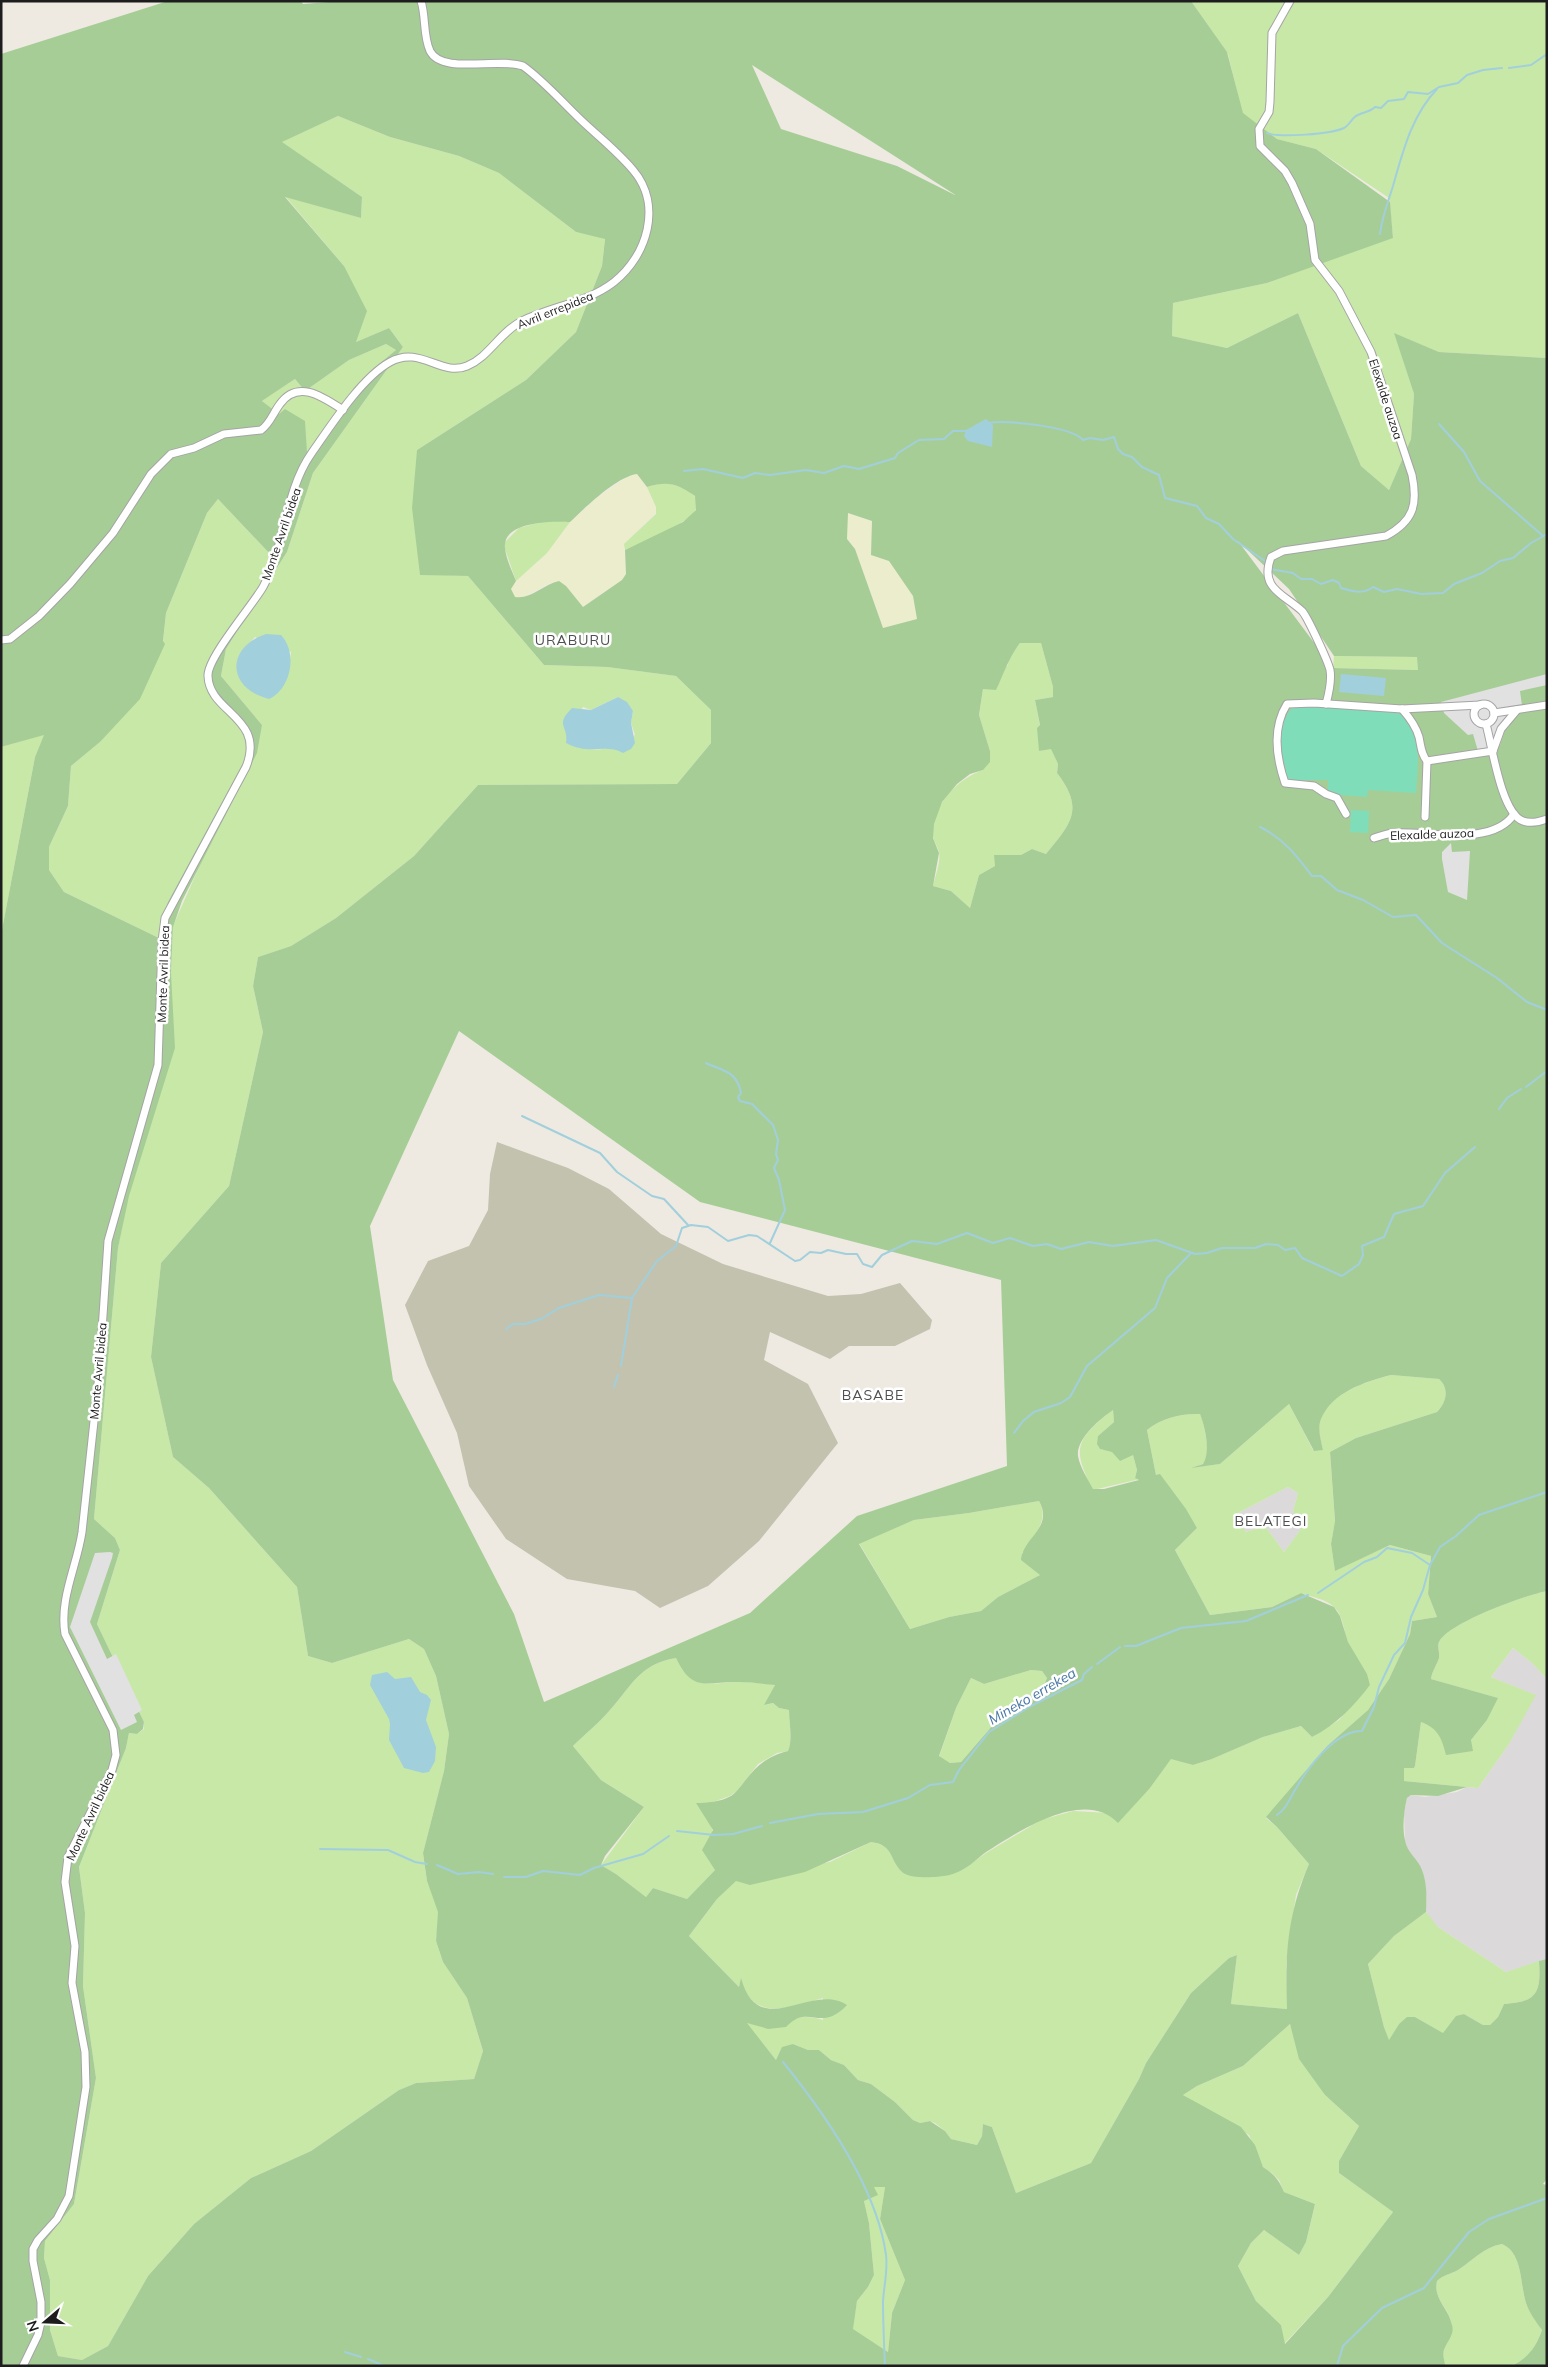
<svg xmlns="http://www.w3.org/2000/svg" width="1548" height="2367" viewBox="0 0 1548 2367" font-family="Mulish,sans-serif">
<rect width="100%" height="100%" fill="#eeeae2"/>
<g fill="#dbd9d9">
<path d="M1288,1487L1298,1493L1293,1511L1302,1528L1284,1552L1265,1526L1246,1532L1234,1515Z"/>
<path d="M1513,1648L1532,1663L1547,1679V1959L1506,1972L1438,1927L1429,1917L1426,1912L1427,1899L1422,1870L1408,1851L1405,1840L1404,1814L1407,1798L1411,1795L1425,1797L1457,1792L1467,1787L1478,1788L1509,1744L1535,1695L1491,1677Z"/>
</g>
<path fill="#c2c2ae" d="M497,1142L568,1168L609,1189L661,1234L723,1264L828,1296L861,1294L900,1283L932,1320L930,1329L895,1346H849L830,1359L770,1332L764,1360L808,1384L838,1443L759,1541L708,1586L660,1608L635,1591L567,1579L506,1539L469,1486L457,1433L427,1365L405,1305L428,1261L469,1246L488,1210L490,1174Z"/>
<g fill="#ebedcd">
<path d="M637,474L647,487L656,507V513L624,544L626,574L622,580L582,607L566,587L549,583L522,598L514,597L511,589L516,581L547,553L570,522L597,498L630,475Z"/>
<path d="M847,513L872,521L871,555L889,560L913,596L917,619L883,628L855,550L847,539Z"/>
</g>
<g fill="#c8e8a8" fill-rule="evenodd">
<path d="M1191,1H1547V358L1439,352L1395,334L1414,394L1411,439L1389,490L1361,466L1298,313L1227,348L1172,336L1173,303L1267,283L1393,237L1389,198L1316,149L1277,139L1243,116L1228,54Z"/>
<path d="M338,116L390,137L459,156L499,173L576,232L605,238L602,266L576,332L526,380L417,450L420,574L468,576L544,665L607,667L676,676L711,710V743L677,784L478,785L414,856L336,918L291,946L258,957L253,986L263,1032L229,1186L161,1263L151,1357L173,1457L209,1488L297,1587L308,1656L332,1663L409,1639L424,1649L436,1676L449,1734L444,1771L423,1853L427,1881L439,1912L436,1941L443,1962L467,1998L483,2051L474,2079L416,2083L399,2090L311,2151L251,2178L194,2224L148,2276L108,2346L82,2360L58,2356L50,2330V2280L44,2258L45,2241L74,2204L96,2078L83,1986L85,1913L79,1867L126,1748L129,1733L137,1734L144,1729V1722L97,1624L120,1550L115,1538L94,1519L118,1248L171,973L173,926L262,725L221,676L226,649L287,552L313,473L403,347L389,328L356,342L344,266L285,196L361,218L362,197L281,142ZM255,637L291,652L288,675L239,655ZM618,697L633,711L631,723L635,735C605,752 599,753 566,743L567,735L583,707L591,710Z"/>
<path d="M386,344L396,350L374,368L307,452L279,414L262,401L295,379L305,391L349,360Z"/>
<path d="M664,482C747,504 654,536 625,550L624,544L656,514V507L647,487Z"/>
<path d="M218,499L271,555L263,580L255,594L226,633L207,664L245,727L248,754L221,806L161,939L64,892L49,870V847L68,806L71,766L100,742L163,642L166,613L207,513Z"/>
<path d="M548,520L570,522L547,553L516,581L505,549V542L519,528Z"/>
<path d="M1020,643H1041L1053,687V697L1035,700L1040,726L1039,751L1051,748L1058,764L1057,773C1085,809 1071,824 1046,854L1032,849L1021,855H995V866L979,875L970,908L951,891L933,886C935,877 941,861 939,852C938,847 934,842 933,837C929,808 958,778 983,770L990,751L979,715L983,689L1008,665L1009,657Z"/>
<path d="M1334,656L1418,657V670L1333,668Z"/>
<path d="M45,734L35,757L1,935V747Z"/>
<path d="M1391,1375L1439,1379C1450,1389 1446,1403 1437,1412L1356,1438L1330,1452L1335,1522L1331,1544L1335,1570L1390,1545L1431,1556L1428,1594L1437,1617L1412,1621L1410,1634L1389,1679L1368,1710L1327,1746L1266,1818L1277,1827L1309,1864L1296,1895L1286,1965L1287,2009L1231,2004L1237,1955L1229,1958L1191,1993L1146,2063L1139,2079L1091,2163L1016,2193L992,2127L983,2124L982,2136L977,2145L951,2139L945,2131L935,2123L930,2121L920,2123L913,2120L895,2102L871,2084L858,2080L844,2065L831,2060L819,2050H808L793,2044L776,2060L746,2023C754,2022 762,2029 769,2028C792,2025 794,2011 823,2020V1998C790,2007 753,2023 741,1980L739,1987L689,1936L717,1899L736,1880L830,1862L871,1842C889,1844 894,1857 902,1872L962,1870L986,1853L1041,1820L1073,1811L1109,1813L1150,1788L1171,1758L1193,1765L1212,1759L1263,1737L1301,1726L1312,1737L1339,1720L1370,1685C1365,1669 1352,1656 1347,1640C1344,1629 1342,1614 1334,1607C1326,1599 1311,1597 1301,1593L1272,1607L1210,1615L1175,1550L1197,1528L1160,1475H1156L1147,1430C1161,1418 1182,1413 1200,1414C1204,1423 1209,1448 1207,1458C1205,1464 1200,1465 1195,1467L1220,1464L1289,1404L1313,1450H1323C1322,1444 1319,1437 1319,1431C1319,1396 1365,1382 1391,1375ZM1288,1487L1298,1493L1293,1511L1301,1529L1284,1552L1265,1526L1246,1532L1234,1515Z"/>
<path d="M1113,1409L1114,1422L1098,1436L1100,1449L1133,1455L1137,1470L1135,1478L1140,1479L1093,1490C1071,1446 1076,1441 1113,1409Z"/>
<path d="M1039,1501C1050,1521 1033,1537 1022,1553L1040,1575L998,1597L981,1611L949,1617L910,1629L859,1543L914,1520L969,1513Z"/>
<path d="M1547,1591V1679L1532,1663L1513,1648L1491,1677L1536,1695L1509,1744L1478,1788L1404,1781V1768H1414L1415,1766L1421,1722L1433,1727L1442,1738L1471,1740L1487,1720L1497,1698L1431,1679C1432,1671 1437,1665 1439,1658C1440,1653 1437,1647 1439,1642C1448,1623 1526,1595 1547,1591Z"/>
<path d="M676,1658C691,1689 706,1684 735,1682C748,1681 762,1684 775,1685L765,1705L773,1703L779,1708L789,1710C789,1724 793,1739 788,1751L777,1753L758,1764L737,1791L730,1796L710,1803L715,1870L687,1899L653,1888L646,1897L616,1874L601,1865L644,1807L601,1780L573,1746C585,1734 599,1723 610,1710C632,1686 639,1664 676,1658Z"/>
<path d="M1031,1670L1042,1671L1047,1678L1044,1685L993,1725L961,1762L950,1763L939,1757L956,1708L971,1678L984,1684Z"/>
<path d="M1426,1912L1438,1927L1506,1972L1539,1961C1541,1992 1538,2002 1504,2004L1498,2017L1490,2025H1483L1464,2014L1456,2017L1444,2034L1415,2017L1399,2024L1389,2041L1384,2027L1368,1964L1394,1936Z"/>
<path d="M1290,2024L1295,2040L1325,2095L1359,2126L1339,2161V2173L1393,2212L1328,2297L1284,2344L1281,2325L1256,2301L1238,2266L1251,2243L1264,2230L1299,2255L1306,2242L1315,2204L1284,2192L1279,2180L1272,2173L1263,2167L1249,2135L1183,2095L1197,2086L1243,2066Z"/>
<path d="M873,2187H885L880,2219L905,2280L892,2313L888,2352L852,2329L857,2301L868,2287L874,2275L869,2223L864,2201Z"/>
<path d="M1502,2244C1523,2253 1520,2284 1526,2303C1529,2312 1537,2322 1542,2330C1537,2344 1528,2361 1512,2365C1498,2367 1462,2366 1445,2366C1444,2361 1442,2355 1444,2350C1447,2339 1454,2334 1451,2321C1447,2306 1433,2298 1437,2281C1443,2275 1451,2274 1458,2270C1473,2260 1484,2247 1502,2244Z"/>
</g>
<path fill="#a7cd97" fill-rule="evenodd" d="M168,1H301L303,4L341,1H1191L1227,52L1243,113L1277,139L1316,149L1390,202L1393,238L1267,283L1173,303L1172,336L1227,348L1298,313L1361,466L1389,490L1411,439L1414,394L1394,333L1439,352L1547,358V1591C1526,1595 1448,1623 1439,1642C1437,1646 1440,1653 1439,1658C1437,1665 1432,1671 1431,1679L1498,1698L1487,1720L1471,1740L1473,1751L1446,1755C1442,1739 1438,1728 1421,1722L1415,1766L1414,1768H1404V1781L1467,1787L1438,1796L1411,1795L1407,1798C1404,1811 1402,1827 1405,1840C1407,1853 1418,1859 1422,1870C1427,1883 1427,1899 1426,1912L1394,1936L1368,1964L1384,2027L1389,2040L1399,2024L1407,2017H1415L1443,2033L1456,2016L1464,2014L1483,2025H1490L1498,2017L1504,2004C1538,2002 1541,1992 1539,1961L1547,1959V2179L1543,2184L1547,2185V2366H1512C1528,2358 1536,2347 1542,2330C1536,2322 1529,2312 1526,2303C1520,2284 1523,2253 1502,2244C1484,2247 1473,2260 1458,2270C1451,2274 1443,2275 1437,2281C1433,2299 1449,2308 1452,2325C1455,2335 1447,2341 1444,2350C1442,2355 1445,2361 1445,2366H1V935L35,757L44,735L1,747V54ZM752,65L954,194L955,195L897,166L781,129ZM338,116L390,137L459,156L499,173L576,232L605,239L602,266L576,332L526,380L417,450L412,508L420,575L468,576L544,665L607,667L676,676L711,710V743L677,784L478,785L414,856L336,918L291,946L258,957L253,986L263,1032L229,1186L161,1263L151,1357L173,1457L209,1488L297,1587L308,1656L332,1663L409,1639L424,1649L436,1676L449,1734L444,1771L423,1853L427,1881L438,1912L436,1941L443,1962L467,1998L483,2051L474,2079L416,2083L399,2090L311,2151L251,2178L194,2224L148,2276L108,2346L82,2360L58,2356L50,2330V2280L44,2258L45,2241L74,2204L96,2078L83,1986L85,1913L79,1867L126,1748L129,1733L137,1734L143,1729L144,1722L97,1624L120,1550L115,1538L94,1519L118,1248L129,1196L175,1048L171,973L173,927L182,901L257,753L262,725L221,676L226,649L287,552L313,473L403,347L389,328L356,342L367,311L344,266L285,197L361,218L362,197L282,142ZM386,344L396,350L374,368L307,452L305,421L285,409L279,414L262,401L295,379L305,391L349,360ZM637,474L647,487C668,481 676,483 695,496L696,510L683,522L625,550L626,574L622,580L583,607L566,586L559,581C544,584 530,600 515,597L511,589L516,581C512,571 506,559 505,548C502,521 553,521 570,522C586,507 616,477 637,474ZM218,499L271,555L263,580L255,594L226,633L207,664L208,678L212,691L250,737L248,754L168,902L161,926V939L64,892L49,870V847L68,806L71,766L100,742L140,699L165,644L163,641L166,613L207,513ZM848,513L872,521L871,555L889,561L913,596L917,619L883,628L855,549L847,539ZM1238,541L1289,589L1334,656L1417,657L1418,670L1333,668ZM1020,643H1041L1053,687V697L1035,700L1040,725L1037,728L1039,751L1051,749L1058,764L1057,773C1085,809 1071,824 1046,854L1032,849L1021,855H994L995,866L979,875L970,908L951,891L933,886L939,853L933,838L934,824L942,802L957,784L970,774L983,770L990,762V751L979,715L983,689L996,690C1004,673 1009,657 1020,643ZM459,1031L700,1202L1001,1280L1007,1466L857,1516L750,1613L544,1702L514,1614L393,1380L370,1226ZM1391,1375L1439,1379C1450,1389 1446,1403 1437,1412L1356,1438L1330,1452L1335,1521L1331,1544L1335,1571L1390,1545L1431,1556L1428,1594L1437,1617L1412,1621L1410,1634L1389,1679L1368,1710L1327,1746L1266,1817L1277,1827L1309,1864C1287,1916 1285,1954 1287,2009L1231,2004L1237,1955L1229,1958L1191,1993L1146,2063L1139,2079L1091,2163L1016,2193L992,2127L983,2124L982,2136L977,2145L951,2139L945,2131L930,2121L920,2123L913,2120L895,2102L871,2084L858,2080L844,2065L831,2060L819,2050H808L793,2044L782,2047L776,2060L747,2023L768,2029L786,2027C809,2002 820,2034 847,2005C811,1981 759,2043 741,1978L739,1987L689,1936L717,1899L736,1881L750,1885L805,1872L871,1842C894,1845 889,1859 902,1872C907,1877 925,1878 932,1877C942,1877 953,1875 962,1870C970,1866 978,1858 986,1852C1018,1832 1084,1787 1118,1823L1150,1788L1171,1759L1193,1765L1212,1759L1263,1737L1301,1726L1312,1737C1336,1725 1354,1706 1370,1685L1367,1674L1348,1642L1340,1616L1334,1607L1301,1593L1272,1607L1210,1615L1175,1550L1197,1528L1186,1509L1160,1474L1156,1475L1147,1430C1161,1418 1182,1413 1200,1414C1205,1427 1211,1452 1203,1464L1191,1468L1220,1464L1289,1404L1314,1451L1323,1450C1321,1440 1317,1429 1321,1419C1332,1392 1365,1382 1391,1375ZM1113,1410L1114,1422L1098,1436L1097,1444L1100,1449L1112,1452L1120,1461L1133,1455L1137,1470L1135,1478L1139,1480L1104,1489H1093C1088,1479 1080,1468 1078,1456C1076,1439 1100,1419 1113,1410ZM1039,1501C1054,1528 1023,1537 1021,1560L1040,1575L998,1597L981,1611L949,1617L910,1629L859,1544L914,1520L969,1513ZM676,1658C693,1694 707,1681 739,1682C751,1682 763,1684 775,1685L764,1705L773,1703L779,1708L789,1710C789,1724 793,1739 788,1751C768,1756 757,1765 744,1782C740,1787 736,1793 731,1796C720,1802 707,1803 696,1803L713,1830L702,1850L715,1870L687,1899L653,1888L646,1897L616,1874L601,1865L605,1856L644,1807L601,1780L573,1746C585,1734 599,1723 610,1710C632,1686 639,1664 676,1658ZM1031,1670L1042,1671L1047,1678L1044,1685L993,1725L961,1762L950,1763L939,1756L956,1708L971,1678L984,1684ZM1290,2024L1299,2059L1325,2095L1359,2126L1339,2161V2173L1393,2212L1328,2297L1285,2344L1281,2325L1256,2301L1238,2266L1251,2243L1264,2230L1299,2255L1306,2242L1315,2204L1284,2192C1279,2180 1274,2174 1263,2167L1255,2145L1241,2127L1183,2095L1197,2086L1243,2066ZM874,2187H885L880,2219L905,2280L892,2313L888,2352L853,2329L857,2301L868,2287L874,2275L869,2223L864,2201L878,2195Z"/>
<g fill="#80ddb9">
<path d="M1312,706L1401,711C1423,734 1418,764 1416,793L1368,790L1367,797L1328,794V780H1290L1285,776C1281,753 1274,727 1292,708Z"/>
<path d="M1351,810L1369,811L1368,833L1350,832Z"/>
</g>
<g fill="#e1e1e1">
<path d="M1547,674V685L1520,691L1522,706L1505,730L1500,745L1478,751L1473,734L1468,735L1444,713L1441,702Z"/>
<path d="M1451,843L1452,852L1470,851L1467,900L1448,892L1442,859V852Z"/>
<path d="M110,1552L113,1553L112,1558L90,1622L107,1659L116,1654L142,1710L134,1715L137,1722L121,1730L70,1627L95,1553Z"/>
</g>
<g fill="#a2cfdc">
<path d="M986,419L993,425L992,447L968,441L964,436L966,430Z"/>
<path d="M266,634L281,635C298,653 291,689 269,699C226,688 226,647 266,634Z"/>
<path d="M1341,674L1386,678L1384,696L1339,692Z"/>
<path d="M618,697L627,702L633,711L631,723L635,743L631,749L623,753C605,743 590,756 566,743C569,725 554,726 572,708L591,710Z"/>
<path d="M387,1672L395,1679L411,1677L420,1692L427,1695L431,1700L426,1720L436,1747L435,1761L429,1772L423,1773L404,1768L389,1740L390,1724L389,1719L370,1685L372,1675Z"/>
</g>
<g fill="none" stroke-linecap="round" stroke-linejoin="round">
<g stroke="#a2cfdc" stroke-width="2">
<path d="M1509,68L1531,65L1547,54"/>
<path d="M1267,133C1280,138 1331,134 1344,128C1350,125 1352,117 1358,115C1364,112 1370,112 1375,107L1381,108L1388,101L1404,99L1408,92L1428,94L1439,87L1458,83L1467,75L1483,70L1502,68"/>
<path d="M1380,234C1382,217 1388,202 1393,186C1403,151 1412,115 1437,89"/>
<path d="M988,423C1006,420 1071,426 1083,440L1090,438L1103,440L1114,437L1118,449L1123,454L1132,457L1142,467L1159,475L1165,498L1197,506L1206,518L1219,524L1233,539L1265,561"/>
<path d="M1439,424L1464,452L1480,481L1543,536"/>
<path d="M684,471L703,469L743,478L755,473L770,475L806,470L824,473L844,466L859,469L895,458L898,453L919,440L944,439L953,431H967"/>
<path d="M1270,569L1293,573L1301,579H1312L1321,584L1333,580L1339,583L1341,588C1351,591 1363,595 1373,587L1384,592L1397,589L1421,594L1443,593L1454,584L1482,573L1500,561L1513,558L1531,543L1547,534"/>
<path d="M1260,827C1283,838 1297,856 1312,876H1321L1337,890L1363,900L1393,917L1416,915L1442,943L1497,978L1527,1002L1547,1010"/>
<path d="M706,1063C723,1071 737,1071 741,1093L738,1097L740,1101L752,1104L773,1125L778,1140L776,1154L778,1160L774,1168L779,1180L785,1210L770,1243"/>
<path d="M1526,1087L1547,1071"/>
<path d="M1499,1109L1507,1098L1521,1089"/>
<path d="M522,1116L600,1153L617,1172L652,1196L664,1199L688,1225"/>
<path d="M506,1329L513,1324H525L541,1319L559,1308L599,1295L632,1298L657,1261L676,1246L682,1228L691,1225L708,1227L728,1241L749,1235L757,1236L795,1261L800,1260L810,1252L821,1253L828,1250L846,1254H857L863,1264L872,1267L882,1255L912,1241L937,1244L967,1233L993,1243L1010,1238L1033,1246L1047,1244L1061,1249L1089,1242L1113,1246L1156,1240L1195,1254L1207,1253L1222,1248H1255L1266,1244L1278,1245L1285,1250L1295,1248L1302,1258L1342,1276L1359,1264L1363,1255L1362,1246L1384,1237L1394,1214L1423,1206L1445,1173L1475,1147"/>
<path d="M621,1366L632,1298"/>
<path d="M614,1387L618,1375"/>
<path d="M1014,1433L1023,1421L1034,1412L1061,1403L1070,1397L1087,1366L1155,1308L1167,1278L1191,1253"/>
<path d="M1318,1593L1364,1562L1377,1557L1387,1548L1412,1553L1430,1565"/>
<path d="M1125,1646H1136L1181,1628L1246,1621L1308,1595"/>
<path d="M1097,1664L1120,1647"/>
<path d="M1277,1815C1286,1809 1289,1800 1295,1790C1307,1769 1334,1731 1362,1731L1374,1707L1379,1687L1394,1655L1405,1643L1411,1617L1423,1590L1430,1565L1440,1547L1456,1536L1479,1515L1547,1492"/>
<path d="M770,1823L818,1814L863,1812L908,1798L930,1785L953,1782L959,1770L989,1732L1029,1707L1082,1680L1084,1674L1092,1667"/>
<path d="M677,1831L714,1835L733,1834L762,1826"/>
<path d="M320,1849L388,1850L415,1862L427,1864"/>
<path d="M437,1865L458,1874L479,1872L493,1874"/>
<path d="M504,1877H526L543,1871L580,1875L594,1868L643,1854L669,1836"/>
<path d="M783,2062C825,2114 877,2188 886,2255C888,2270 884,2286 883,2301C883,2322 884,2344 885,2366"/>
<path d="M345,2352L361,2357"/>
<path d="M368,2359L384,2366"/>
<path d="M1337,2366L1343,2346L1382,2308L1424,2288L1469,2232L1489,2219L1547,2198"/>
</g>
<g stroke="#a4a4a4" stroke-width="9">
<g id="minor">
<path d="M1290,1L1272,33L1270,102L1269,112L1259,129L1260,146L1285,171L1292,183L1310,224L1315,260L1339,291L1371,352L1412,475C1418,504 1414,521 1386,536L1283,551L1271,557C1259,589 1284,594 1302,611C1307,616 1328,661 1330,670C1332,681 1329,693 1326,704"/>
<path d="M1,640L10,639L39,616L70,584L113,533L151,474L171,454L194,448L224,434L261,430C270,424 273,413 280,404C298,379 323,397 343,410"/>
<circle cx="1484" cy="714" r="10"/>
<path d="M1402,709C1409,717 1416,726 1419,737C1421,746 1421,754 1427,761L1493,751"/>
<path d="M1494,713L1547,705"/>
<path d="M1486,724C1492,745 1501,813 1523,821C1531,824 1539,822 1547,819"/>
<path d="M1493,751L1501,729L1517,710"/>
<path d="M1346,814L1337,798L1326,794L1314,786L1285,783C1276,757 1272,728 1287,704L1314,703L1402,709L1480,705"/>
<path d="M1425,817L1427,761"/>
<path d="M1374,838C1380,836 1387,834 1393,833C1427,831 1493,847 1514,814"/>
<path d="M23,2366L38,2335L41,2322V2302L33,2261V2249L38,2240L57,2219L69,2196L86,2087L85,2052L72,1983L75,1946L65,1882L68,1857L112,1770L116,1755L113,1730L65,1634C59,1599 77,1566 82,1532L99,1375L108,1241L158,1065L162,941L165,918L246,767C266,717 209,713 208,676C207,658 252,606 263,587C285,547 285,491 311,454C330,427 361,378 390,362C420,345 441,377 467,366C489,357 500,332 522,321C552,306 587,303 614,282C647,256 663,205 633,170C618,152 599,137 582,121C563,103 544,81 523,66C498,57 442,75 430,51C423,36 426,17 421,1"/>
</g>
</g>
<use href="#minor" stroke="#fff" stroke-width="7"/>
</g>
<g text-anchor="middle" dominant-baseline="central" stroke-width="5" stroke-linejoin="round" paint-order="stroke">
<g font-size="12" fill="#1d1d1d" stroke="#fff">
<text transform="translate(555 310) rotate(-22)">Avril errepidea</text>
<text transform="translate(1386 399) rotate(72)">Elexalde auzoa</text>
<text transform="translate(281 534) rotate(-71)">Monte Avril bidea</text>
<text transform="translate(1432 834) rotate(-2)">Elexalde auzoa</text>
<text transform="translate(163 974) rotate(-88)">Monte Avril bidea</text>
<text transform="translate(98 1371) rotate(-85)">Monte Avril bidea</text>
<text transform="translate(90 1816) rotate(-65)">Monte Avril bidea</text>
</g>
<g font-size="14" letter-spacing="1" fill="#505050" stroke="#fff">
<text x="573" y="640">URABURU</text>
<text x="873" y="1395">BASABE</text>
<text x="1271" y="1521">BELATEGI</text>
</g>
<g font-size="14" font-style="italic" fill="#4776a3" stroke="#fff">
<text transform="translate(1032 1696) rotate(-30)">Mineko errekea</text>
</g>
</g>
<rect width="1548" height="2367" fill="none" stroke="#1d1d1d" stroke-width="5"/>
<g transform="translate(45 2322) rotate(251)" stroke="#ffffff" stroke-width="4" paint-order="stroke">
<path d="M0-4L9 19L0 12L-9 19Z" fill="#1d1d1d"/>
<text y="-8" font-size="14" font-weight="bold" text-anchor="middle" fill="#1d1d1d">N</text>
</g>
</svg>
